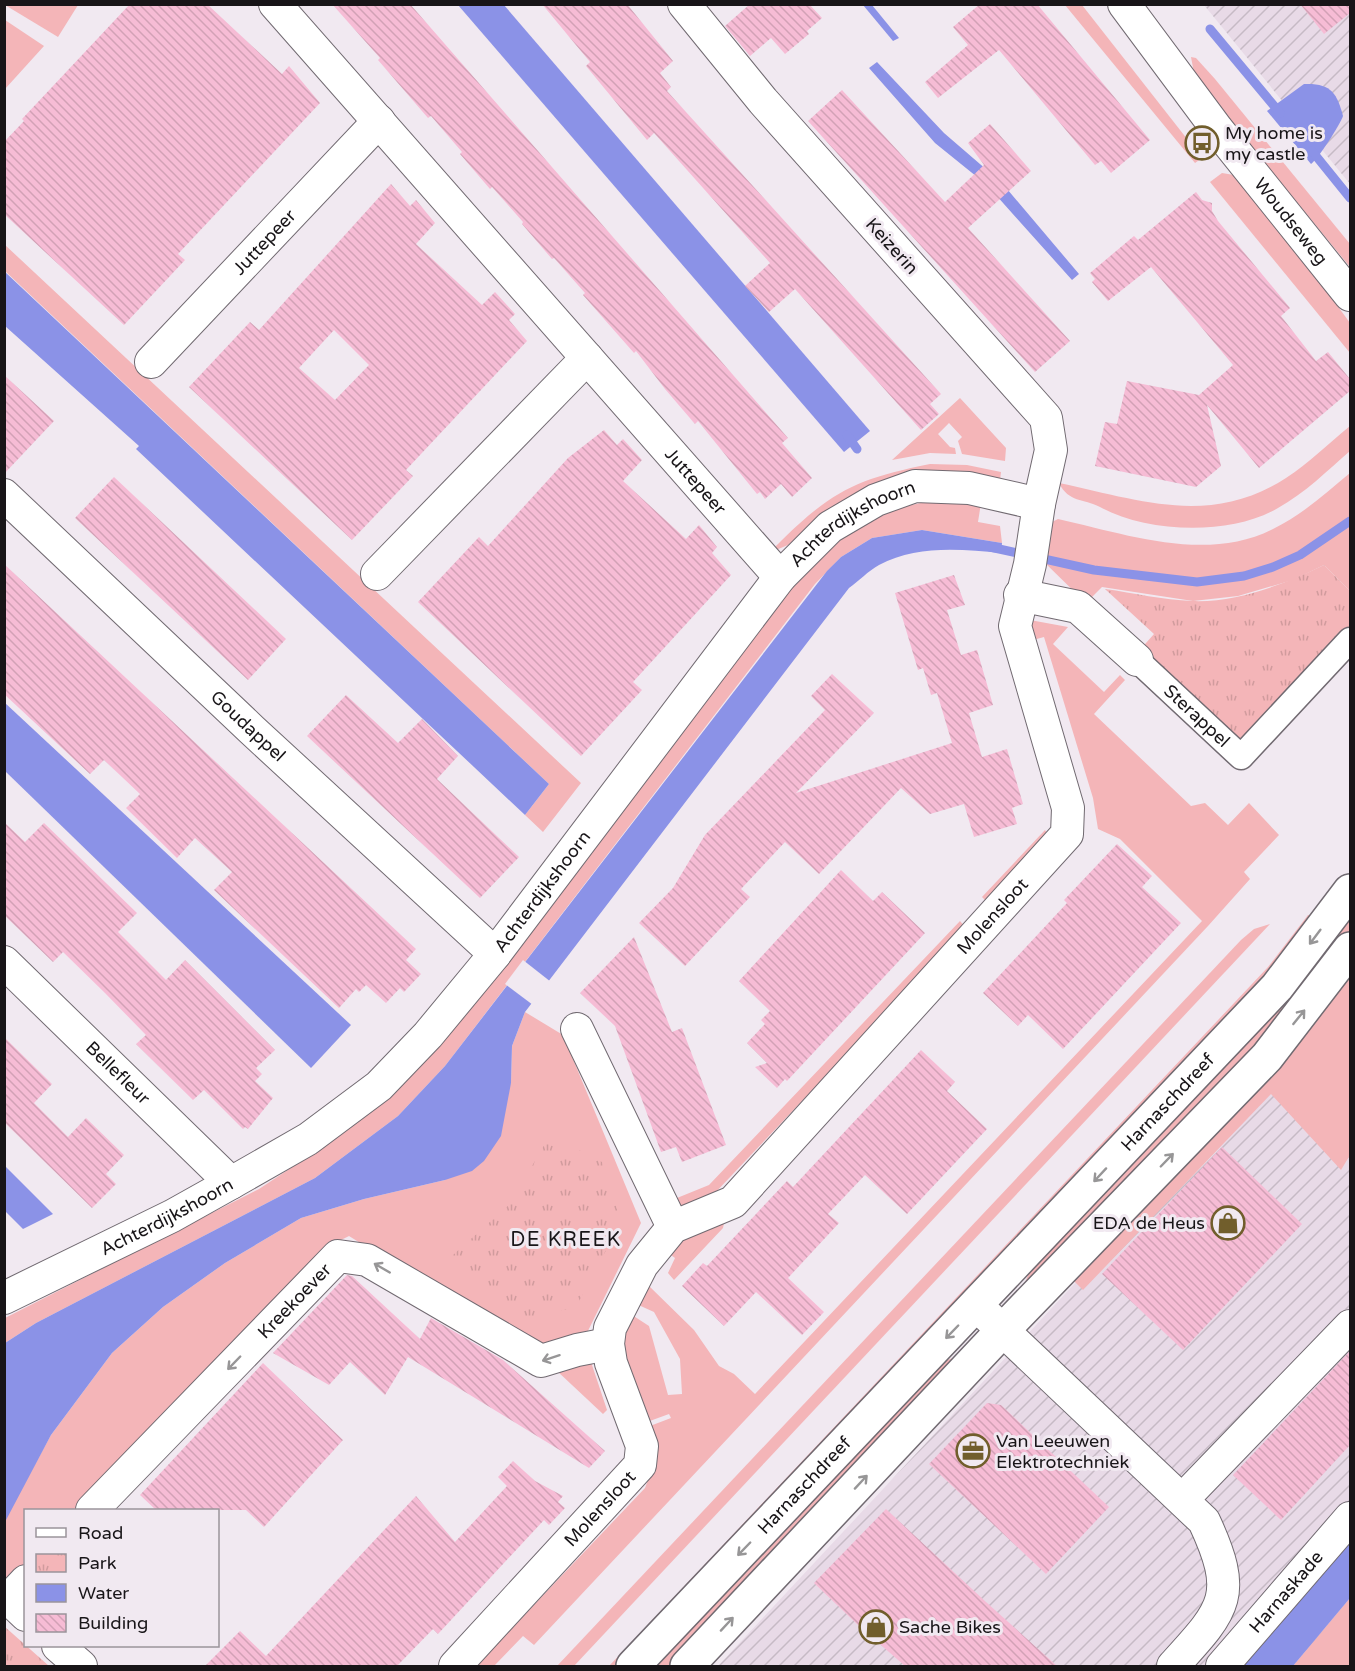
<svg xmlns="http://www.w3.org/2000/svg" width="1355" height="1671" viewBox="0 0 1355 1671" font-family="'Varela Round',sans-serif">
<defs>
<pattern id="industrial-furrows" width="10" height="10" patternUnits="userSpaceOnUse" patternTransform="scale(1.5)"><rect width="10" height="10" fill="#e8dae7"/><path d="M-1 1l2-2M0 10L10 0M9 11l2-2" fill="none" stroke="#c6bac5"/></pattern>
<pattern id="park-tufts" width="24" height="20" patternUnits="userSpaceOnUse" patternTransform="scale(1.5)"><rect width="24" height="20" fill="#f4b5b8"/><path d="M3 7l-1-3M5 7V3M7 7l1-3M15 17l-1-3M17 17v-4M19 17l1-3" fill="none" stroke="#d09b9d"/></pattern>
<pattern id="building-back-hatch" width="6" height="6" patternUnits="userSpaceOnUse" patternTransform="scale(1.5)"><rect width="6" height="6" fill="#f6bcd5"/><path d="M-1 5l2 2M0 0l6 6M5-1l2 2" fill="none" stroke="#d2a1b6"/></pattern>
</defs>
<rect width="100%" height="100%" fill="#f1e9f1"/>
<g fill="url(#industrial-furrows)">
<path d="M1204,5H1350V184Z"/>
<path d="M1350,968V1666H718L1272,1072Z"/>
</g>
<g fill="#f4b5b8">
<path d="M5,5H78L58,37Z"/>
<path d="M1065,5H1082L1202,158L1195,163Z"/>
<path d="M5,20L44,46L5,89Z"/>
<path d="M1191,57L1196,58L1215,79L1350,244V267L1195,78Z"/>
<path d="M1222,173L1234,175L1304,260L1350,323V353L1210,182Z"/>
<path d="M4,244L581,783L543,832L525,815L549,784L5,271Z"/>
<path d="M960,398L1006,448L1005,461L962,454L958,441L962,437L949,423L938,434L950,447L955,448L956,454L930,453L892,460Z"/>
<path d="M1350,426V451C1327,471 1305,493 1278,508C1231,536 1147,533 1100,507C1083,498 1069,503 1059,483C1140,500 1210,527 1286,478C1309,463 1329,443 1350,426Z"/>
<path d="M930,464L967,465L1001,472L1000,481L826,512L788,545L776,550V546C830,492 855,479 930,464Z"/>
<path d="M1350,473V591L1324,565L1293,580L1238,596L1193,601L1102,587L1086,603L1044,562L1048,524L1058,519C1126,534 1206,563 1273,529C1302,515 1326,493 1350,473Z"/>
<path d="M947,500L981,503L978,522L1000,526L1002,543L922,530L872,538L841,557L815,584L445,1066L398,1116L315,1178L36,1323L5,1343V1318L259,1189L335,1139L405,1081L805,566C843,526 892,503 947,500Z"/>
<path d="M1030,620L1068,627L1053,644L1104,692L1120,675L1125,680L1094,714L1191,806L1205,803L1228,825L1249,803L1279,835L1244,872L1250,879L1208,926L534,1645L523,1636L494,1666H476L645,1488L656,1459L650,1426L671,1418L669,1414L647,1422L622,1347L629,1313L649,1326L668,1395L682,1394L680,1359L654,1312L634,1303L648,1285L694,1330L719,1366L734,1374L755,1394L1202,921L1120,839L1098,829L1093,798L1044,637L1033,640Z"/>
<path d="M1045,830L1050,838L988,903L982,897Z"/>
<path d="M1350,909V932L1309,993L1019,1297L1031,1268Z"/>
<path d="M1308,915L1316,916L1268,987L627,1666H609L1268,967Z"/>
<path d="M960,921L966,928L714,1194L680,1207L677,1198L709,1185Z"/>
<path d="M1270,924L574,1666H557L1241,940L1254,929Z"/>
<path d="M1350,970V1155L1341,1170L1271,1094L1083,1290L1072,1279Z"/>
<path d="M525,1012L563,1035L641,1223L584,1339L551,1350L504,1332L349,1236L327,1247L78,1510H26L25,1566L7,1585L4,1582V1521L51,1435L112,1353L163,1307L225,1263L301,1218L364,1199L445,1180L511,1083L512,1046Z"/>
<path d="M724,1223L723,1228L674,1280L668,1273L675,1258L664,1250L669,1241Z"/>
<path d="M964,1354L678,1666H657L942,1362Z"/>
<path d="M591,1362L607,1410L603,1414L556,1370Z"/>
<path d="M1350,1598V1666H1293Z"/>
</g>
<g fill="url(#park-tufts)">
<path d="M1324,565L1350,591V630L1240,746L1138,652L1154,634L1105,589C1134,593 1163,600 1192,601C1236,603 1285,584 1324,565Z"/>
<path d="M550,1135L602,1162L621,1222L576,1307L516,1322L444,1263L510,1204Z"/>
<path d="M4,1626L49,1666H5Z"/>
</g>
<g fill="#8b92e7">
<path d="M458,5H504L870,431L844,452Z"/>
<path d="M863,5H872L899,38L893,41Z"/>
<path d="M877,62L944,133L1002,183L1079,274L1072,280L987,185L935,143L869,68Z"/>
<path d="M1304,84C1331,83 1337,93 1343,116C1340,125 1318,159 1311,164L1267,111Z"/>
<path d="M4,271L549,784L525,815L136,449L139,446L5,326Z"/>
<path d="M922,530L1002,543L1001,553C960,549 916,545 879,565C868,571 859,581 849,588L525,1012L512,1046L511,1083L501,1136L484,1161L472,1171L445,1180L364,1199L301,1218L225,1263L163,1307L112,1353L51,1435L5,1522V1343L36,1323L315,1178L398,1116L445,1066L827,571L841,557L872,538Z"/>
<path d="M4,702L351,1025L311,1068L5,771Z"/>
<path d="M5,1166L53,1214L23,1229L5,1211Z"/>
<path d="M1350,1536V1598L1293,1666H1239Z"/>
</g>
<path fill="#f1e9f1" d="M523,960L551,982L533,1005L505,984Z"/>
<g fill="none" stroke-linecap="round" stroke-linejoin="round">
<g stroke="#8b92e7" stroke-width="9">
<path d="M1210,29L1280,113"/>
<path d="M1312,151L1350,198"/>
<path d="M847,435L857,449"/>
<path d="M990,547L1094,570L1197,582L1244,576L1273,567L1300,555L1350,521"/>
</g>
</g>
<g fill="url(#building-back-hatch)" fill-rule="evenodd">
<path d="M130,4H207L282,74L289,66L320,103L178,254L185,260L124,325L4,214V142L24,121L22,119Z"/>
<path d="M332,4H410L788,438L782,443L812,478L792,497L781,484L765,499L760,492L757,494L698,421L695,424L665,389L636,351L634,353L583,295L585,293L554,258L552,259L522,224L523,222L492,187L490,189L460,154L462,152L431,116L428,118L378,60L380,58Z"/>
<path d="M542,4H627L673,61L660,73L671,87L667,91L941,394L930,404L939,414L921,430L795,289L769,312L745,286L770,263L654,133L647,140L586,66L590,62Z"/>
<path d="M750,4H809L822,18L807,31L809,34L785,54L771,38L750,56L725,26Z"/>
<path d="M980,4H1037L1150,140L1111,173L1101,161L1095,165L999,50L938,98L925,82L968,45L953,27Z"/>
<path d="M1300,4H1350V13L1324,34Z"/>
<path d="M842,90L945,202L984,165L968,143L990,124L1031,171L968,228L1070,341L1035,372L808,121Z"/>
<path d="M391,184L410,206L416,200L435,223L416,244L482,305L495,292L515,314L509,320L527,341L406,470L413,476L352,540L189,387L250,322L259,330ZM334,330L369,365L335,400L299,368Z"/>
<path d="M1196,192L1202,200L1212,203V211L1218,221L1290,308L1281,316L1316,361L1328,352L1350,379V391L1259,468L1207,405L1221,466L1196,487L1095,466L1105,422L1117,424L1127,381L1199,395L1233,365L1151,267L1108,301L1092,282L1095,279L1090,273L1134,236L1138,240Z"/>
<path d="M4,375L54,421L4,474Z"/>
<path d="M604,430L617,445L623,439L642,460L623,481L686,539L699,525L717,547L712,553L731,575L633,682L642,690L581,756L418,602L479,537L488,546L568,458Z"/>
<path d="M114,477L286,639L248,680L75,518Z"/>
<path d="M4,564L416,949L406,960L421,974L404,992L400,988L386,1003L366,985L359,992L356,989L339,1008L214,890L232,872L195,838L177,858L126,808L140,794L104,760L90,774L4,694Z"/>
<path d="M954,575L965,605L947,610L961,655L977,650L993,705L969,713L982,757L1007,749L1023,804L1012,808L1017,824L974,837L964,804L930,814L901,788L819,874L785,842L741,889L750,897L685,966L639,923L673,888L705,835L825,710L811,696L832,674L874,713L796,793L952,743L937,693L931,695L923,668L918,670L895,593Z"/>
<path d="M346,695L398,743L422,719L458,756L437,779L519,857L480,898L307,736Z"/>
<path d="M4,822L25,842L44,823L137,913L118,932L166,980L185,960L275,1050L256,1068L262,1074L255,1081L273,1098L248,1129L245,1127L243,1129L204,1090L193,1100L136,1044L146,1035L105,993L63,952L53,962L4,915Z"/>
<path d="M1117,844L1152,876L1142,887L1181,923L1063,1049L1028,1015L1018,1026L983,993L1067,903L1064,900Z"/>
<path d="M841,870L873,901L882,892L925,933L787,1081L785,1079L777,1088L755,1067L767,1063L747,1043L765,1024L761,1020L770,1011L739,981Z"/>
<path d="M634,937L672,1032L682,1028L726,1145L682,1162L676,1147L661,1152L615,1026L580,993Z"/>
<path d="M4,1037L52,1084L34,1103L68,1137L86,1118L124,1155L106,1174L116,1184L92,1208L4,1122Z"/>
<path d="M921,1050L955,1082L947,1091L987,1129L907,1214L865,1175L828,1214L839,1223L788,1278L824,1312L802,1335L756,1292L724,1326L682,1286L703,1263L707,1266L787,1181L793,1187Z"/>
<path d="M1222,1147L1302,1224L1183,1350L1102,1274Z"/>
<path d="M347,1275L352,1276L420,1339L431,1318L503,1360L605,1451L589,1468L408,1357L385,1395L350,1362L329,1385L273,1353Z"/>
<path d="M1350,1351V1445L1281,1520L1233,1475Z"/>
<path d="M263,1363L343,1440L264,1527L246,1510H156L140,1495Z"/>
<path d="M987,1403L1001,1405L1109,1507L1046,1574L929,1464Z"/>
<path d="M513,1461L535,1481L563,1496L558,1502L565,1508L549,1525L544,1520L438,1634L433,1629L397,1666H205L240,1631L266,1656L416,1496L455,1542L507,1486L498,1477Z"/>
<path d="M886,1509L986,1602L1057,1666H905L858,1625L814,1583Z"/>
</g>
<g fill="none" stroke-linecap="round" stroke-linejoin="round">
<g stroke="#716a71" stroke-width="27">
<g id="pedestrian">
<path id="s1" d="M1137,660L1241,757L1350,640"/>
</g>
</g>
<g stroke="#716a71" stroke-width="34">
<g id="minor">
<path id="s2" d="M275,4L780,577"/>
<path id="s3" d="M1124,4L1217,129L1350,295"/>
<path id="s4" d="M151,362L379,121"/>
<path id="s5" d="M4,495L252,730L495,954"/>
<path d="M377,574L587,358"/>
<path d="M1020,595L1078,607L1137,660"/>
<path id="s6" d="M4,962L231,1183"/>
<path d="M577,1029L673,1227"/>
<path id="s7" d="M4,1298L172,1216L231,1183L308,1139L379,1086L428,1035L495,954L780,577L830,527L876,500L915,486L969,488L1039,504"/>
<path d="M977,1306L1204,1521C1239,1596 1225,1609 1173,1666"/>
<path d="M1183,1499L1350,1326"/>
<path id="s8" d="M92,1510L338,1256L367,1260L541,1361L577,1350L608,1344"/>
<path d="M26,1581L9,1599L26,1615"/>
<path d="M58,1646L81,1666"/>
<path id="s9" d="M455,1666L640,1465L642,1446L611,1363L608,1344L610,1328L642,1265L673,1227L733,1202L1067,834L1068,808L1015,626L1030,564L1039,504L1051,450L1046,418L763,101L684,4"/>
<path id="s10" d="M1222,1666L1350,1518"/>
</g>
</g>
<g stroke="#716a71" stroke-width="36">
<g id="tertiary">
<path id="s11" d="M633,1666L1277,987L1350,891"/>
<path d="M687,1666L1003,1330L1267,1057L1350,949"/>
</g>
</g>
<use href="#pedestrian" stroke="#fff" stroke-width="24"/>
<use href="#minor" stroke="#fff" stroke-width="32"/>
<use href="#tertiary" stroke="#fff" stroke-width="33"/>
</g>
<defs><path id="oneway-shaft" d="M-6 0H5M1.5-3L5.5 0L1.5 3" fill="none" stroke-width="1.6" stroke-linecap="round" stroke-linejoin="round" transform="scale(1.5)"/></defs>
<g stroke="#979697">
<use href="#oneway-shaft" transform="translate(1315 937) rotate(127)"/>
<use href="#oneway-shaft" transform="translate(1299 1017) rotate(-51)"/>
<use href="#oneway-shaft" transform="translate(1167 1160) rotate(-46)"/>
<use href="#oneway-shaft" transform="translate(1100 1175) rotate(133)"/>
<use href="#oneway-shaft" transform="translate(382 1268) rotate(-150)"/>
<use href="#oneway-shaft" transform="translate(952 1332) rotate(134)"/>
<use href="#oneway-shaft" transform="translate(551 1358) rotate(162)"/>
<use href="#oneway-shaft" transform="translate(234 1363) rotate(134)"/>
<use href="#oneway-shaft" transform="translate(861 1482) rotate(-47)"/>
<use href="#oneway-shaft" transform="translate(744 1549) rotate(134)"/>
<use href="#oneway-shaft" transform="translate(727 1624) rotate(-47)"/>
</g>
<defs>
<g id="bus-ring" transform="scale(1.725)"><circle r="9.5" fill="#f1e9f1" stroke="#715e2c" stroke-width="1.5"/><path d="M-5-6H5V4H4V6H2V4H-2V6H-4V4H-5ZM-3.5-4V0h7V-4ZM-3.5 1.2v1.5H-2V1.2ZM2 1.2v1.5H3.5V1.2Z" fill="#715e2c"/></g>
<g id="shop-ring" transform="scale(1.725)"><circle r="9.5" fill="#f1e9f1" stroke="#715e2c" stroke-width="1.5"/><path d="M-5-2.5h2.3a2.7 3.5 0 0 1 5.4 0H5L5.5 6h-11ZM-1.5-2.5h3a1.5 2.3 0 0 0-3 0Z" fill="#715e2c"/></g>
<g id="office-ring" transform="scale(1.725)"><circle r="9.5" fill="#f1e9f1" stroke="#715e2c" stroke-width="1.5"/><path d="M-6-3h4V-5.5h4V-3h4V5H-6ZM-1-4.5V-3h2v-1.5ZM-6 0V1H6V0Z" fill="#715e2c"/></g>
</defs>
<g fill-rule="evenodd">
<use href="#bus-ring" x="1202" y="143"/>
<use href="#shop-ring" x="1228" y="1223"/>
<use href="#office-ring" x="973" y="1451"/>
<use href="#shop-ring" x="876" y="1627"/>
</g>
<g text-anchor="middle" dominant-baseline="central" stroke-width="6" stroke-linejoin="round" paint-order="stroke">
<g font-size="18" fill="#181518" stroke="#f1e9f1" text-anchor="start">
<text x="1225" y="133">My home is<tspan x="1225" dy="21">my castle</tspan></text>
<text x="1205" y="1223" text-anchor="end">EDA de Heus</text>
<text x="996" y="1441">Van Leeuwen<tspan x="996" dy="21">Elektrotechniek</tspan></text>
<text x="899" y="1627">Sache Bikes</text>
</g>
<g font-size="18" fill="#181518" stroke="#f1e9f1">
<text stroke="none"><textPath href="#s3" startOffset="274">Woudseweg</textPath></text>
<text stroke="none"><textPath href="#s4" startOffset="165">Juttepeer</textPath></text>
<text transform="translate(892 246) rotate(48)">Keizerin</text>
<text stroke="none"><textPath href="#s2" startOffset="636">Juttepeer</textPath></text>
<text stroke="none"><textPath href="#s7" startOffset="1172">Achterdijkshoorn</textPath></text>
<text stroke="none"><textPath href="#s1" startOffset="82">Sterappel</textPath></text>
<text stroke="none"><textPath href="#s5" startOffset="336">Goudappel</textPath></text>
<text stroke="none"><textPath href="#s7" startOffset="686">Achterdijkshoorn</textPath></text>
<text stroke="none"><textPath href="#s9" startOffset="987">Molensloot</textPath></text>
<text stroke="none"><textPath href="#s6" startOffset="159">Bellefleur</textPath></text>
<text stroke="none"><textPath href="#s11" startOffset="777">Harnaschdreef</textPath></text>
<text stroke="none"><textPath href="#s7" startOffset="182">Achterdijkshoorn</textPath></text>
<text stroke="none"><textPath href="#s8" startOffset="291">Kreekoever</textPath></text>
<text stroke="none"><textPath href="#s11" startOffset="249">Harnaschdreef</textPath></text>
<text stroke="none"><textPath href="#s9" startOffset="214">Molensloot</textPath></text>
<text stroke="none"><textPath href="#s10" startOffset="98">Harnaskade</textPath></text>
</g>
<g font-size="20" letter-spacing="1.5" fill="#181518" stroke="#f1e9f1">
<text x="566" y="1240">DE KREEK</text>
</g>
</g>
<rect width="1355" height="1671" fill="none" stroke="#181518" stroke-width="12"/>
<rect x="24" y="1509" width="195" height="138" fill="#f1e9f1" stroke="#9a949a" stroke-width="1.5"/>
<rect x="36" y="1528" width="30" height="9" fill="#ffffff" stroke="#9a949a" stroke-width="1.5"/>
<text x="78" y="1539" font-size="18" fill="#181518">Road</text>
<rect x="36" y="1554" width="30" height="18" fill="url(#park-tufts)" stroke="#9a949a" stroke-width="1.5"/>
<text x="78" y="1569" font-size="18" fill="#181518">Park</text>
<rect x="36" y="1584" width="30" height="18" fill="#8b92e7" stroke="#9a949a" stroke-width="1.5"/>
<text x="78" y="1599" font-size="18" fill="#181518">Water</text>
<rect x="36" y="1614" width="30" height="18" fill="url(#building-back-hatch)" stroke="#9a949a" stroke-width="1.5"/>
<text x="78" y="1629" font-size="18" fill="#181518">Building</text>
</svg>
